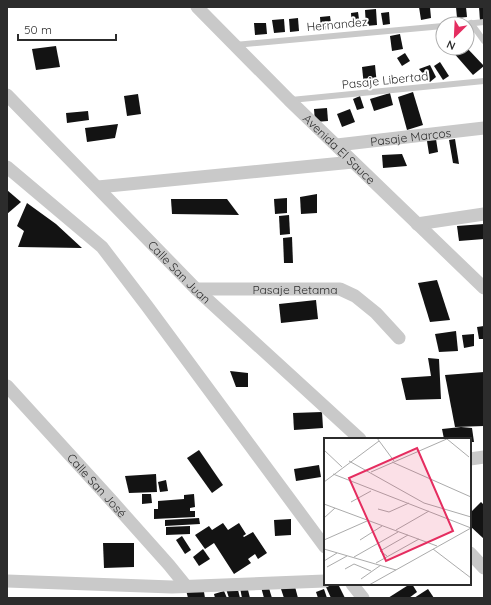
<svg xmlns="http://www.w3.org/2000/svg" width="491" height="605" viewBox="0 0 491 605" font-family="Quicksand,sans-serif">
<rect width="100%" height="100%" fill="#fff"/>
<g fill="#131313">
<path d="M419,7H430L431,18L421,20Z"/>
<path d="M456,7H466L467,17L457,18Z"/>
<path d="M479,7H484V20L480,21Z"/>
<path d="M376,9L377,25L366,26L365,10Z"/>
<path d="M358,12L360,26L352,27L351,13Z"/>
<path d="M389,12L390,24L383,25L381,13Z"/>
<path d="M330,16L332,29L321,30L320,17Z"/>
<path d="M298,18L299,31L290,32L289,19Z"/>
<path d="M284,19L285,32L274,33L272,20Z"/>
<path d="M254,23H266L267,34L255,35Z"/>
<path d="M400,34L403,49L392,51L390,36Z"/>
<path d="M56,46L60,67L36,70L32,49Z"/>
<path d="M456,48H467L484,66L473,75L452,51Z"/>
<path d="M405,53L410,61L402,66L397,58Z"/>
<path d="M440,62L449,76L443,80L434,66Z"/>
<path d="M375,65L377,85L364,86L362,67Z"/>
<path d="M430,65L436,77L430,82L419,69Z"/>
<path d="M413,92L423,125L407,130L398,97Z"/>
<path d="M390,93L393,105L374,111L370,99Z"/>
<path d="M138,94L141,114L127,116L124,96Z"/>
<path d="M360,96L364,108L357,110L353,99Z"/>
<path d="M327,108L328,121L315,122L314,109Z"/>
<path d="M350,109L355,122L342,127L337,114Z"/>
<path d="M88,111L89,120L67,123L66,113Z"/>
<path d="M118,124L115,138L87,142L85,128Z"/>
<path d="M436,139L438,152L429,154L427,141Z"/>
<path d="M455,139L459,164L453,163L449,140Z"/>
<path d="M402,154L407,166L383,168L382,155Z"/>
<path d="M7,190L21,202L7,214Z"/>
<path d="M317,194V213L301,214L300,197Z"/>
<path d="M287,198V213L275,214L274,199Z"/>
<path d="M171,199H227L239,215L172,214Z"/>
<path d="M27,203L56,224L82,248L18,247L24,231L17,226Z"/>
<path d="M289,215L290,234L280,235L279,216Z"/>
<path d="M484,224V239L459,241L457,226Z"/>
<path d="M292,237L293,263H284L283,238Z"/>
<path d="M437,280L450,320L430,322L418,283Z"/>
<path d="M316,300L318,319L281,323L279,304Z"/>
<path d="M484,326V339H479L477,327Z"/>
<path d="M456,331L458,351L439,352L435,334Z"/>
<path d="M474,334V346L464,348L462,335Z"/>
<path d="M428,358L439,359L441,399L406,400L401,378L431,376Z"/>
<path d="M230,371L248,373V387H236Z"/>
<path d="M484,372V426L455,427L445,375Z"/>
<path d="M322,412L323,428L294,430L293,413Z"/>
<path d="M461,427L472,428L474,442H470V439H444L442,429Z"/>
<path d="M199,450L223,485L212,493L187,458Z"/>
<path d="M319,465L321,477L296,481L294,469Z"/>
<path d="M156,474L157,492L129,493L125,476Z"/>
<path d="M166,480L168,491L160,492L158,482Z"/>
<path d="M142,494H151L152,503L142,504Z"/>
<path d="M194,494L195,507L190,508V511H195V517L154,519V509H158V501L184,499V495Z"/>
<path d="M481,502L484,505V539L470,526V513Z"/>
<path d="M199,518L200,524L165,526V520Z"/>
<path d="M291,519V535L275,536L274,520Z"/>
<path d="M223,523L228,530L239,523L246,534L243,536L244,537L253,532L267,553L258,559L255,554L248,559L251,563L234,574L214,543L205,549L195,535L209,526L212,530Z"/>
<path d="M190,526V534L166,535V527Z"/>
<path d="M182,536L191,550L185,554L176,540Z"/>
<path d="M103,543H134V567L104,568Z"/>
<path d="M203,549L210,559L199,566L193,557Z"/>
<path d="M294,583L298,598H284L280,586Z"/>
<path d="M331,584H338L345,598H331L326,587Z"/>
<path d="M410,584H412L417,592L409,598H388Z"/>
<path d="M268,585L272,598H264L261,587Z"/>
<path d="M203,586L205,598H188L186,590Z"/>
<path d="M237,586L240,598H229L226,589Z"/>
<path d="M247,586L250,598H242L240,588Z"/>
<path d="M324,589L327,598H318L316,592Z"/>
<path d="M428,589L434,598H414Z"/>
<path d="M224,591L227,598H215L214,594Z"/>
</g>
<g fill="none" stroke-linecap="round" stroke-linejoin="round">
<g stroke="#c9c9c9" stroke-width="6">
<path d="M471,23L484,41"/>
<path d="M465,24L484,22"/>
<path d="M235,45L443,26"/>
<path d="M291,100L484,81"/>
</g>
<g stroke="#c9c9c9" stroke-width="13">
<path id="s1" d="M197,7L289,100L484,288"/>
<path id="s2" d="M7,95L196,289L360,439"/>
<path id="s3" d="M337,145L484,128"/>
<path d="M7,167L102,247L147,306L325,547"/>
<path d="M98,187L353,162"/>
<path d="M417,224L484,214"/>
<path id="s4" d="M196,289H340L355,296L376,313L399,338"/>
<path id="s5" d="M7,386L111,500L169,565L186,586"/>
<path d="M470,459L484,457"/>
<path d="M470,553L484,568"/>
<path d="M7,581L172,587L325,581"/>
<path d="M352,584L363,598"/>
</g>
</g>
<g text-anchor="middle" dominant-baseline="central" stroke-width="4" stroke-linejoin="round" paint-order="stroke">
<g font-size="12" fill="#2c2c2c" stroke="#fff">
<text transform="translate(337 24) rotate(-5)">Hernandez</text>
<text transform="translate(385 80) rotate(-6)">Pasaje Libertad</text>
<text stroke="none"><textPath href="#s3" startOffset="74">Pasaje Marcos</textPath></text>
<text stroke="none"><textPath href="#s1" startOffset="201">Avenida El Sauce</textPath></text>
<text stroke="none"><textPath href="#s2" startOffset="247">Calle San Juan</textPath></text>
<text stroke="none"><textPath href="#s4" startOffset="99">Pasaje Retama</textPath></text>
<text stroke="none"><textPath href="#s5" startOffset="134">Calle San José</textPath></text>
</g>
</g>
<g transform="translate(324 438)">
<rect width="147" height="147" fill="#fff"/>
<path fill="none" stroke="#ababab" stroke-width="1" d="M53,0L70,23M123,1L145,19M0,12L18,29M25,23L100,65L147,79M68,24L147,59M47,34L125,0M9,36L147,90M0,44L55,3M27,64L47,53M0,66L113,108M54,71L65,74L85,65M0,80L11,70M72,92L105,73M0,102L43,83M36,102L58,88M0,111L72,132M109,111L147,140M63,118L56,113L84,97M30,119L74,94M0,123L13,115M52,125L95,101M3,129L23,118M21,131L30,126L47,133M37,141L57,127M45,147L147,90"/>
<path fill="#e52d60" fill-opacity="0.15" stroke="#e52d60" stroke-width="2" d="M93,10L129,93L62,123L25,40Z"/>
<rect width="147" height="147" fill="none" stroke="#2c2c2c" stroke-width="2"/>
</g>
<rect width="491" height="605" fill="none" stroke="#2c2c2c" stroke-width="16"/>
<g transform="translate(455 36) rotate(204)"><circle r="19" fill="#ffffff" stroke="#ababab"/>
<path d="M0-3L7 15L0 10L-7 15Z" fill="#e52d60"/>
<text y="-6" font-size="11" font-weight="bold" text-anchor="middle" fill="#2c2c2c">N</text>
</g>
<path d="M18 34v6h98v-6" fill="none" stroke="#2c2c2c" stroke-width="2"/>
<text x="24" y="34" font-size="12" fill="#2c2c2c" stroke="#ffffff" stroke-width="3" paint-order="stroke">50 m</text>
</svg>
